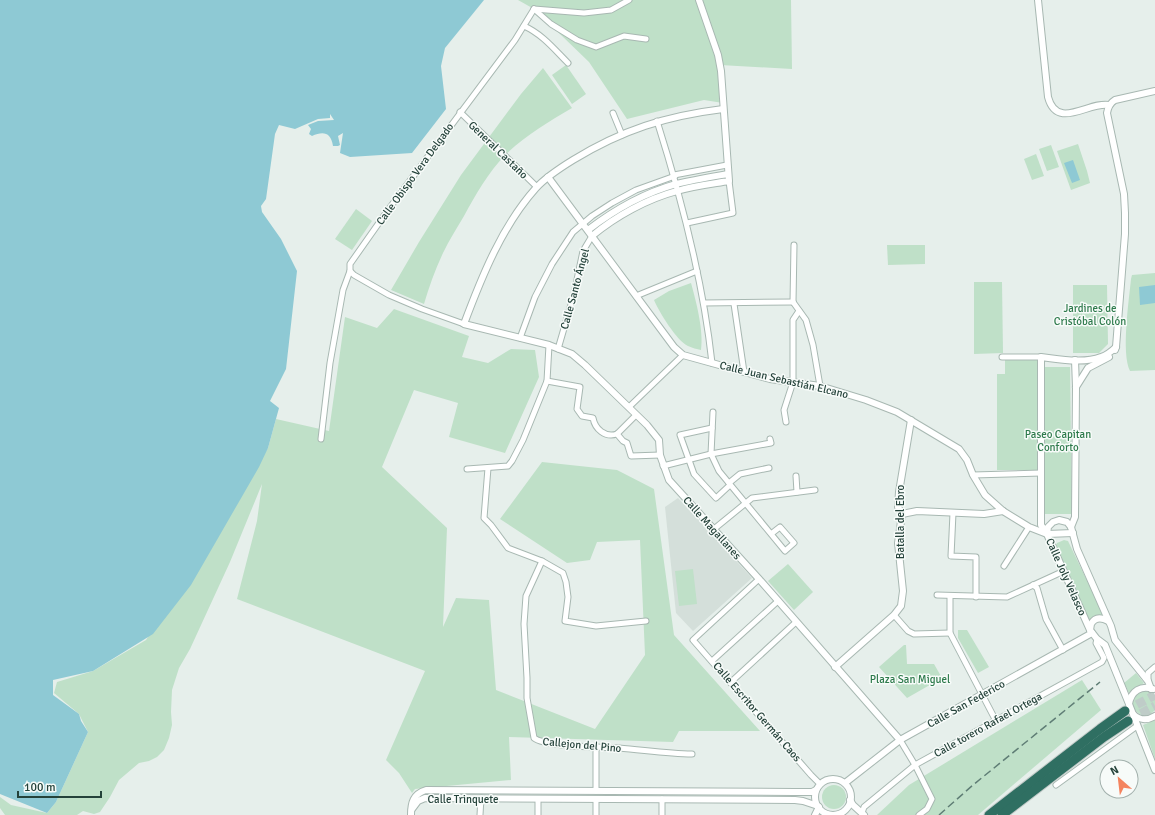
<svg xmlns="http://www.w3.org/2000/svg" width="1155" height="815" viewBox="0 0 1155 815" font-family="Signika,sans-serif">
<rect width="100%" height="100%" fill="#e6efeb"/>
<path fill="#d4dfda" d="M678,498L752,578L693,631L676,613L665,507Z"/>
<g fill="#bfe0c8">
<path d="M518,0H791L792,69L720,65L723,103L704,100L627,119L589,62L534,9Z"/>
<path d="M566,65L586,94L572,104L552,75Z"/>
<path d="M543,68L572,108C548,122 525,136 505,155C488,173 476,194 464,216C457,228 449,240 443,253C435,270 429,287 424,304L391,290L419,242L461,175L521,94Z"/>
<path d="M1078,144L1087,171L1090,183L1071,190L1057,151Z"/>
<path d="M1051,145L1059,167L1047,171L1039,149Z"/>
<path d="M1036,154L1044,176L1032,180L1024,159Z"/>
<path d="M356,209L372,221L352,250L335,239Z"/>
<path d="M887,245H925V264L888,265Z"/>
<path d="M1155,273V370L1130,371C1121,353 1129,300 1131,279L1132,275Z"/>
<path d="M974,282H1002L1003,353L974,354Z"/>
<path d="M691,283C696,301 704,331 701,350C697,349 692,348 688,346C677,341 659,312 654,300L669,291Z"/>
<path d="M1073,285H1107L1108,344L1099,353H1073Z"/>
<path d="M394,309L469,336L462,357L488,363L511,349L535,350L539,377L505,453L449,437L458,403L414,390L382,467L447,528L443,627L456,598L489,600L496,690L595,729L645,655L640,540L597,542L590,560L567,563L500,519L542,462L617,470L654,489L674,635L760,731H679L673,742L509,737L511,780L415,789L412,793L399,773L386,760L425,671L237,599L257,521L262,484L230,562L190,649L179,668L172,690L171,712L172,725L169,738L164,750L157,757L149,761L139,763L119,780L110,797L100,812L94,814L83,811L77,815H5L0,808V797L11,805L47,813L56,802L88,732L79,714L54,693L57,682L93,671L146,640L268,448L276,419L329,431L345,317L377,328Z"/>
<path d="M1005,359H1039V470H997V374H1005Z"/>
<path d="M1044,367H1070L1072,514H1045Z"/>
<path d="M1064,540L1068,541L1102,612V615L1091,620L1088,619L1055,547L1057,543Z"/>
<path d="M788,564L813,592L794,610L768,581Z"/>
<path d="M693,569L697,604L679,606L675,571Z"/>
<path d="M958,630H967L989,667L978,673L958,638Z"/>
<path d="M904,645H906L907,664H934L942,678L907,698L879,667Z"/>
<path d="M1136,673L1144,683L1129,693L1124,683Z"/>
<path d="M1082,680L1101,710L978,815H877L909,785Z"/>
<circle cx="1145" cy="703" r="12"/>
<path d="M1155,720V759L1143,725Z"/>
<circle cx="834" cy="797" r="12"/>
</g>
<g fill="#8ec9d4">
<path d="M0,0H484L445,48L441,66L446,109L412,153L350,157L340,153L343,133L338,136L340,145L338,146H333C331,132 323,131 312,136L309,134L311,129L308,125L318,121L334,120L330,114V118L318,119L295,129L279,125L275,134L266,199L261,206L262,212L281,239L297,271L286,369L270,401L279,408L268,448L259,467L191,585L153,634L93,671L53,680V695L79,714L81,721L88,732L56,802L47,813L0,794Z"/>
<path d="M1073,160L1080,180L1072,183L1064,163Z"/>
<path d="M1155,285V303L1140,305L1139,287Z"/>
</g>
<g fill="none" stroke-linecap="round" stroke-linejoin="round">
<g stroke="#bfccc8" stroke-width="9" stroke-dasharray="9 4.5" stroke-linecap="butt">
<path d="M1125,711L1155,695"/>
<path d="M1129,720L1155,706"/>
</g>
<g stroke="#a8b8b2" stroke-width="7">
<g id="minor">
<path d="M534,9L551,24L577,40L596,47L624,36L646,39"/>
<path d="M534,9L584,13L611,10L629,0"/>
<path d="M524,26C542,34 554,49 568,63"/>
<path d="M460,112L537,187"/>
<path d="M613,113L622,135"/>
<path d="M657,121C682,200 703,280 712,363"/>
<path d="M674,175L727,165"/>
<path d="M687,223L733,213L729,181"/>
<path d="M636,296L697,271"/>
<path d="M793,302L806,320L813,345L820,386"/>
<path d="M793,302L794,245"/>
<path d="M704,303L793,302"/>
<path d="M734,304L744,372"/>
<path d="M464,324L422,309L389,295L354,275L350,271V264L388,210L515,40L534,9"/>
<path d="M520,338L535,297L552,264L573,232L592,216L612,203L636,190L675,176"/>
<path d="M558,349L574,294L583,251L592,236"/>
<path d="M1002,357H1041"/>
<path d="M547,381L580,387L577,409L582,416L593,418C595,429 605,438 617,434"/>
<path d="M629,407L683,355"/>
<path d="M713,412L711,454L719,471L785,551L794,543L780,527L771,534"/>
<path d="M786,422L784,410L793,382V320L799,311"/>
<path d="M712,428L680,435L694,474L716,498L730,485"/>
<path d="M617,434L623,441L627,443L631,456L660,455"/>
<path d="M617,434L636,415"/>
<path d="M321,439L330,363L343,290L350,271"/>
<path d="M663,466L711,454L771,443L770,439"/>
<path d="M488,468L484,518L491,525L508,548L542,561L563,573L566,582L568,597L565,621L596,626L646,621"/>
<path d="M467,469L508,466L512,461L523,440L547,381L549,345"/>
<path d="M973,475L1041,473"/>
<path d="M796,476L797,492"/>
<path d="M729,483L740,474L769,468"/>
<path d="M953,513L951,556L976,557V597"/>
<path d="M714,529L752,498L815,490"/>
<path d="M542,561L526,596L524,624L527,678V698L534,738C545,747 602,747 619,748C644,750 668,754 692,754"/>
<path d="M1004,566L1029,527"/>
<path d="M759,579L693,640L811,775L820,784"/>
<path d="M1033,585L1037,588L1046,619L1063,650"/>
<path d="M937,595L1007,597L1064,571"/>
<path d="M950,596V633L996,721"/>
<path d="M894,615L908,631L914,634L950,633"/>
<path d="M712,661L778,601"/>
<path d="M1148,681V673L1155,667"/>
<path d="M731,682L796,622"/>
<path d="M900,740L915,765L932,799L927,809L919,815"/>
<path d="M596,746V791"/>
<path d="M1056,785L1137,726"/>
<path d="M538,799V815"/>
<path d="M662,799V815"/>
<path d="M862,813L864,807L915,765L1102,662L1104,658L1096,643L1097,639"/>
<path d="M480,815L481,798"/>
<path d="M596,815V799"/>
</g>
</g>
<g stroke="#a8b8b2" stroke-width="8">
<g id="tertiary">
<path d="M1038,0L1048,97C1057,131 1089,101 1109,105"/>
<path d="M723,109C666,116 622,130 573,160C560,168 546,177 536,188C502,226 482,276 464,324L549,345L572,354L585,365L647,425L659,440L660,455L669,480L759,579L900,740"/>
<path d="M548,177L674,347L683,355L770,379L820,386L866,400L897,412L959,449L967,460L973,475L985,495L1003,511L1029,527L1047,534L1073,533"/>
<path d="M588,230C614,210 644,193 676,184C693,180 711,177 728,174"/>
<path d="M592,236C616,216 647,199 677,191C693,186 711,184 729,181L721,71L718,55L699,0"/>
<path d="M1116,347C1112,351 1107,355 1101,357C1083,364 1059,359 1041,357V525L1047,534L1090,630L1097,639L1105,645L1129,704"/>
<path d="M1115,350L1116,347L1125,234V213L1124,194L1107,113C1108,107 1110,103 1115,100L1155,91"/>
<path d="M1076,387L1088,368L1109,357"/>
<path d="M902,514L917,511L984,514L1003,511"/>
<path d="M1071,527L1075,517L1076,387L1075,360"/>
<path d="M1047,534L1048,527L1053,522L1059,520L1067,522L1071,527L1077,549L1111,626L1115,640L1148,681L1151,689"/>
<path d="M1090,630L1091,624C1095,617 1101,617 1108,621"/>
<path d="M835,667L894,615L901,606L903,591L898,543L902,514L898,507L899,492L911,420"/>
<path d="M1153,689C1141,685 1131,691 1129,704L1155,770"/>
<path d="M1133,714C1139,720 1147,721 1155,716"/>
<circle cx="833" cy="797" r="18"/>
<path d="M845,783L900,740L1092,633"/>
<path d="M850,800L853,805L864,815"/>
<path d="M412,809L418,801L425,798L795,800L803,801L818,806"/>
<path d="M411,815C411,803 413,794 426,790L795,792H812L816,790"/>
<path d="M815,815L819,807"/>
</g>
</g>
<g stroke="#c2cac8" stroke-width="11">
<g id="motorway">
<path d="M989,815L1100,729L1125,711"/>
<path d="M1002,815L1104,737L1128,721"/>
</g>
</g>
<use href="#minor" stroke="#fff" stroke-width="5"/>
<use href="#tertiary" stroke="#fff" stroke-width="6"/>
<use href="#motorway" stroke="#2f6f62" stroke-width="9"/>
<path stroke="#5f7d75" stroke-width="1.5" stroke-dasharray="8 4" stroke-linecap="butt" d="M939,815L973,785L1100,682"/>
</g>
<g text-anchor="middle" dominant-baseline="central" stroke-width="3" stroke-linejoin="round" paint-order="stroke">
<g font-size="11" fill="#24423a" stroke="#f7fbf9">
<text transform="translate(498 150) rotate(44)">General Castaño</text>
<text transform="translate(415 174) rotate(-54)">Calle Obispo Vera Delgado</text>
<text transform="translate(575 289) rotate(-75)">Calle Santo Ángel</text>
<text transform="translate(784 380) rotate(13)">Calle Juan Sebastián Elcano</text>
<text transform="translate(900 522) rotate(-90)">Batalla del Ebro</text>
<text transform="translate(712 528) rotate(48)">Calle Magallanes</text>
<text transform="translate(1066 577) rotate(66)">Calle Joly Velasco</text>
<text transform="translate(966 704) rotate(-29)">Calle San Federico</text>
<text transform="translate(757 712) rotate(49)">Calle Escritor Germán Caos</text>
<text transform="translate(988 725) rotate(-29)">Calle torero Rafael Ortega</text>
<text transform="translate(582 745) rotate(5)">Callejon del Pino</text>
<text x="463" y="799">Calle Trinquete</text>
</g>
<g font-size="11" fill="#2d7a4b" stroke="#f7fbf9">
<text x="1090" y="308">Jardines de<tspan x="1090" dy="13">Cristóbal Colón</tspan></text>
<text x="1058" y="434">Paseo Capitan<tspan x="1058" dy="13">Conforto</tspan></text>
<text x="910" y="679">Plaza San Miguel</text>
</g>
</g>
<g transform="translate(1119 779) rotate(332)"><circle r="19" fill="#f7fbf9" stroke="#a3b1ad"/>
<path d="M0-3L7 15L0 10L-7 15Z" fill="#f4845f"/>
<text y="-6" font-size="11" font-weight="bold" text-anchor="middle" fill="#24423a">N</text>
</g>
<path d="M18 791v6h83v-6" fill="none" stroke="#24423a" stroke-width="2"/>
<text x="24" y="791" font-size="12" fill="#24423a" stroke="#f7fbf9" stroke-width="3" paint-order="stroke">100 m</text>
</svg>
